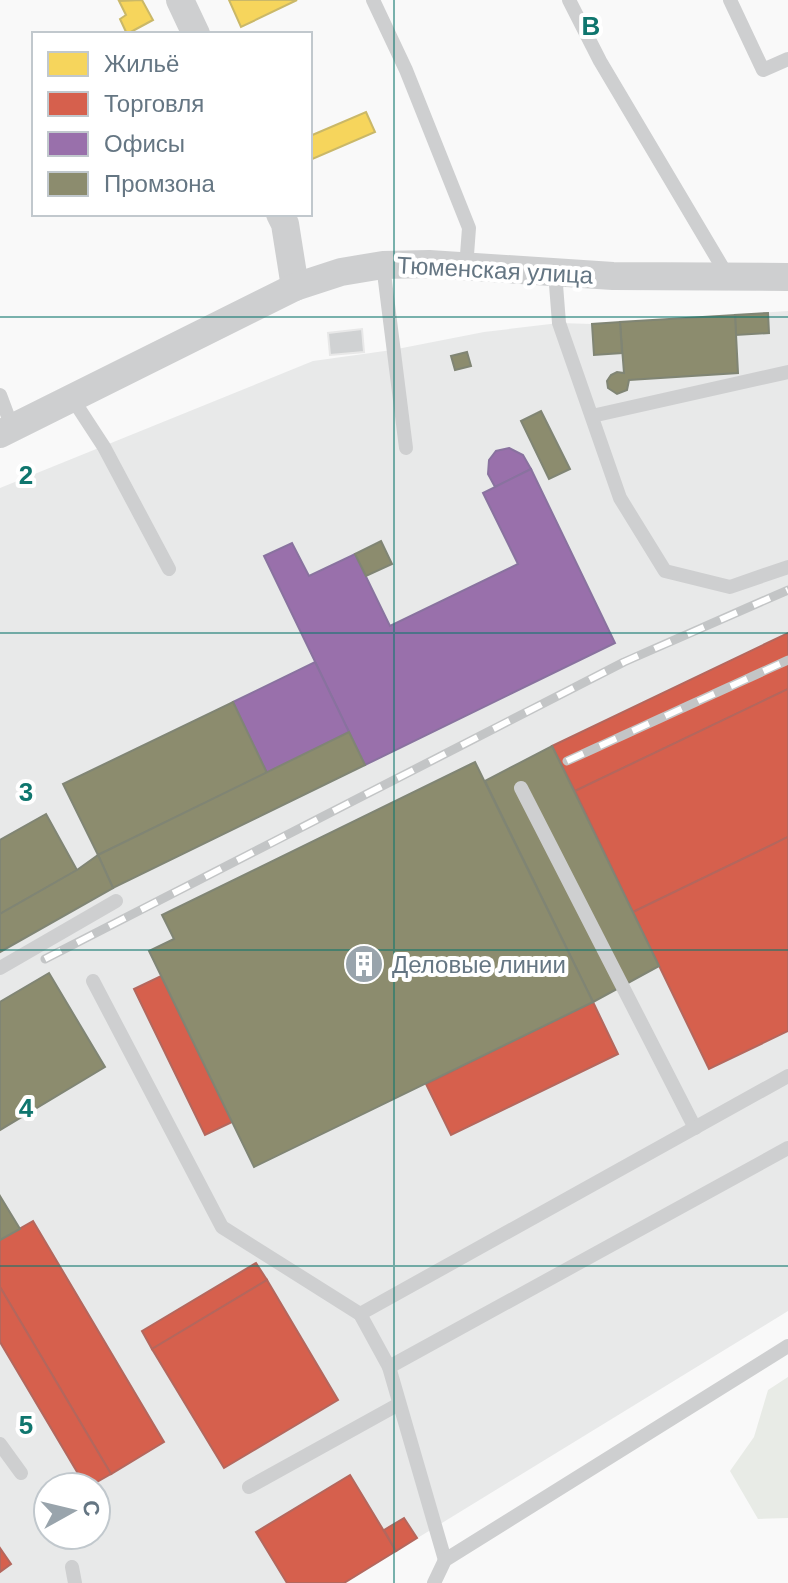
<svg xmlns="http://www.w3.org/2000/svg" width="788" height="1583" viewBox="0 0 788 1583" font-family="Arial,sans-serif">
<rect width="100%" height="100%" fill="#f9f9f9"/>
<path fill="#e8e9e9" fill-rule="evenodd" d="M788,311V1311L344,1583H0V488L313,361L392,350L484,332L559,323L592,324ZM48,1487H96V1535H48Z"/>
<path fill="#e8ebe6" d="M788,1377V1518L758,1519L730,1471L754,1437L768,1390Z"/>
<g fill="#f6d55c" stroke="#cab868" stroke-width="2">
<path d="M142,0L153,20L127,34L120,19L126,15L119,1Z"/>
<path d="M229,0H297L241,27Z"/>
<path d="M366,112L375,132L310,160V136Z"/>
</g>
<g fill="#d6604d" stroke="#b4675d" stroke-width="2">
<path d="M788,633V689L575,791L552,746Z"/>
<path d="M788,689V837L633,912L575,791Z"/>
<path d="M788,837V1031L709,1069L633,912Z"/>
<path d="M161,976L232,1122L205,1135L134,989Z"/>
<path d="M593,1002L618,1054L451,1135L426,1084Z"/>
<path d="M33,1221L164,1442L111,1474L0,1287V1240Z"/>
<path d="M256,1263L267,1280L152,1349L142,1331Z"/>
<path d="M267,1280L338,1400L224,1468L152,1349Z"/>
<path d="M0,1287L111,1474L88,1487H86L0,1342Z"/>
<path d="M350,1475L396,1551L344,1583H287L256,1532Z"/>
<path d="M404,1518L417,1538L396,1551L384,1530Z"/>
<path d="M0,1548L11,1564L0,1572Z"/>
</g>
<g fill="#9970ab" stroke="#89729f" stroke-width="2">
<path d="M509,448L523,455L531,469L495,487L488,474L489,460L496,451Z"/>
<path d="M531,469L615,643L365,765L264,556L292,543L309,576L355,554L390,626L518,564L483,493Z"/>
<path d="M315,662L349,732L267,773L233,702Z"/>
</g>
<g fill="#8c8c6e" stroke="#808574" stroke-width="2">
<path d="M768,313L769,333L736,335L735,315Z"/>
<path d="M735,315L738,373L629,380L627,390L617,394L608,388L607,381L611,375L617,372L624,373L620,322Z"/>
<path d="M620,322L622,353L594,355L592,324Z"/>
<path d="M467,352L471,366L455,370L451,356Z"/>
<path d="M541,411L570,469L549,479L521,421Z"/>
<path d="M381,541L392,564L366,576L355,554Z"/>
<path d="M233,702L267,773L98,855L63,784Z"/>
<path d="M349,732L365,765L113,888L98,855Z"/>
<path d="M552,746L659,966L593,1002L485,781Z"/>
<path d="M475,762L593,1002L254,1167L149,951L174,939L162,915Z"/>
<path d="M46,814L77,870L0,914V840Z"/>
<path d="M98,855L113,888L0,952V914L77,870Z"/>
<path d="M49,973L105,1067L0,1130V1002Z"/>
<path d="M0,1196L20,1229L0,1240Z"/>
</g>
<path fill="#d0d2d3" stroke="#e8e8e8" stroke-width="2" d="M362,329L364,352L330,355L328,333Z"/>
<g fill="none" stroke-linecap="round" stroke-linejoin="round">
<g stroke="#cecfd0" stroke-width="14">
<path d="M373,0L406,70L469,228L466,268"/>
<path d="M569,0L600,61L727,275"/>
<path d="M730,0L763,70L788,59"/>
<path d="M383,265L406,448"/>
<path d="M555,272L559,323L620,498L665,571L730,587L788,567"/>
<path d="M0,395L12,427"/>
<path d="M72,398L104,447L169,569"/>
<path d="M592,416L788,372"/>
<path d="M521,788L695,1128"/>
<path d="M0,968L116,901"/>
<path d="M93,981L222,1227L360,1314L389,1367L445,1560"/>
<path d="M360,1314L788,1076"/>
<path d="M389,1367L788,1148"/>
<path d="M0,1444L21,1473"/>
<path d="M249,1487L399,1404"/>
<path d="M72,1567L75,1583"/>
<path d="M434,1583L445,1560L788,1346"/>
</g>
<g stroke="#cecfd0" stroke-width="28">
<path d="M180,0L196,34"/>
<path d="M280,214L285,224L295,287"/>
<path d="M0,434L295,287L341,272L383,265L429,264L613,276L788,277"/>
</g>
<g stroke="#c3c5c6" stroke-width="9">
<g id="rail">
<path d="M567,761L788,660"/>
<path d="M45,959L624,662L788,590"/>
</g>
</g>
<use href="#rail" stroke="#fff" stroke-width="6" stroke-dasharray="18" stroke-linecap="butt"/>
</g>
<path fill="none" stroke="#0f766e" stroke-width="2" stroke-opacity="0.55" d="M394,0V1583M0,317H788M0,633H788M0,950H788M0,1266H788"/>
<defs>
<g id="building-disc" transform="scale(2)"><circle r="9.5" fill="#99a4ac" stroke="#fff"/><path d="M-4-6H4V6H1V3H-1V6H-4ZM-2.5-4.3h1.7v1.8h-1.7ZM.8-4.3h1.7v1.8H.8ZM-2.5-1h1.7V.8h-1.7ZM.8-1h1.7V.8H.8Z" fill="#fff"/></g>
</defs>
<g fill-rule="evenodd">
<use href="#building-disc" x="364" y="964"/>
</g>
<g text-anchor="middle" dominant-baseline="central" stroke-width="8" stroke-linejoin="round" paint-order="stroke">
<g font-size="24" fill="#657683" stroke="#fff">
<text transform="translate(495 270) rotate(3)">Тюменская улица</text>
</g>
<g font-size="24" fill="#657683" stroke="#fff" text-anchor="start">
<text x="392" y="964">Деловые линии</text>
</g>
</g>
<g font-size="26" text-anchor="middle" font-weight="bold" fill="#0f766e" stroke="#fff" stroke-width="8" stroke-linejoin="round" paint-order="stroke">
<text x="591" y="35">B</text>
<text x="26" y="484">2</text>
<text x="26" y="801">3</text>
<text x="26" y="1117">4</text>
<text x="26" y="1434">5</text>
</g>
<rect x="32" y="32" width="280" height="184" fill="#ffffff" stroke="#c1c8cd" stroke-width="2"/>
<rect x="48" y="52" width="40" height="24" fill="#f6d55c" stroke="#c1c8cd" stroke-width="2"/>
<text x="104" y="72" font-size="24" fill="#657683">Жильё</text>
<rect x="48" y="92" width="40" height="24" fill="#d6604d" stroke="#c1c8cd" stroke-width="2"/>
<text x="104" y="112" font-size="24" fill="#657683">Торговля</text>
<rect x="48" y="132" width="40" height="24" fill="#9970ab" stroke="#c1c8cd" stroke-width="2"/>
<text x="104" y="152" font-size="24" fill="#657683">Офисы</text>
<rect x="48" y="172" width="40" height="24" fill="#8c8c6e" stroke="#c1c8cd" stroke-width="2"/>
<text x="104" y="192" font-size="24" fill="#657683">Промзона</text>
<g transform="translate(72 1511) rotate(82)"><circle r="38" fill="#ffffff" stroke="#c1c8cd" stroke-width="2"/>
<path d="M0-6L14 30L0 20L-14 30Z" fill="#99a4ac"/>
<text y="-12" font-size="22" font-weight="bold" text-anchor="middle" fill="#657683">С</text>
</g>
</svg>
